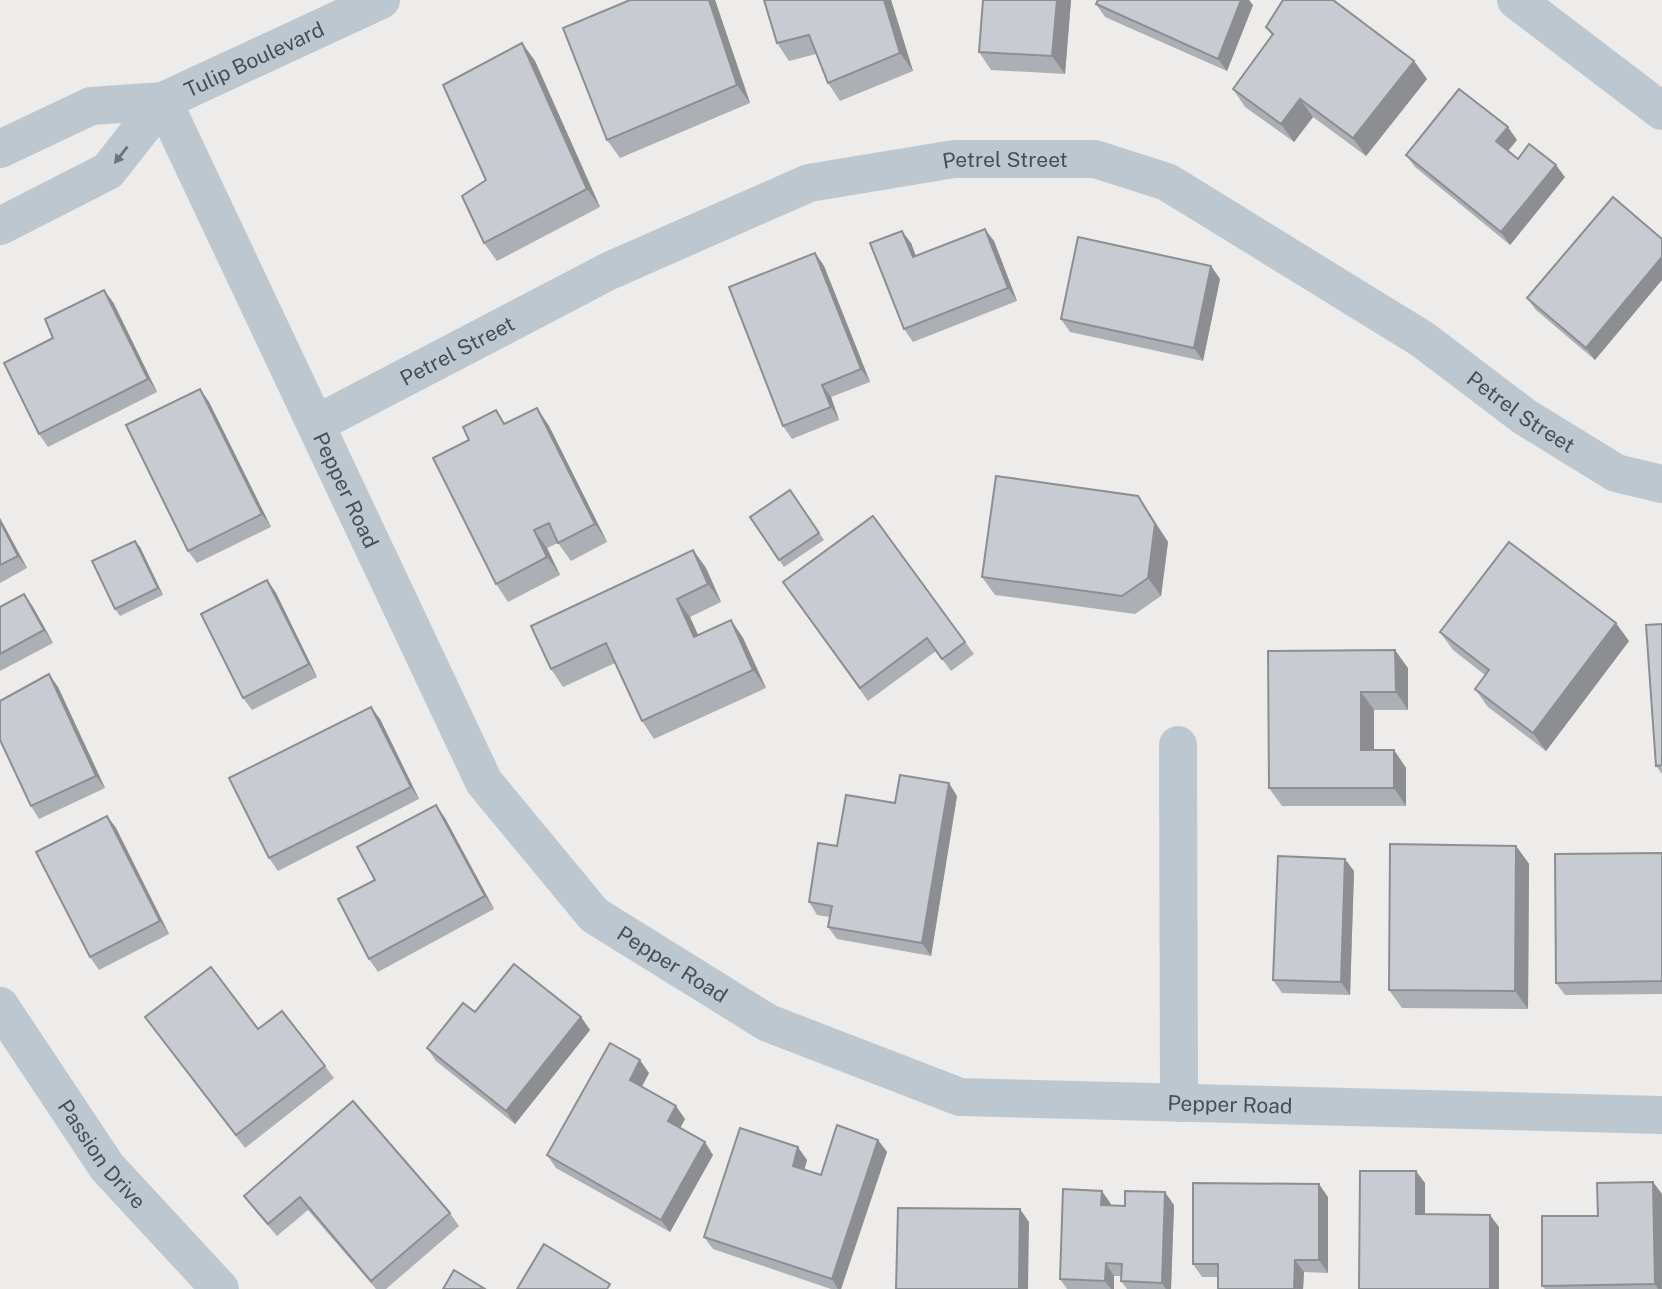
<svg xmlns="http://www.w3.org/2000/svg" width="1662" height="1289" viewBox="0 0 1662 1289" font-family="'Public Sans',sans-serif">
<rect width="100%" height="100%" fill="#eeebeb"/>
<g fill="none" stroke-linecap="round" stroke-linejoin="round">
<g stroke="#bcc7cf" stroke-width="38">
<path d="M1516,0L1662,111"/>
<path id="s1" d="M163,101L484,782L594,915L768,1023L960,1097L1662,1115"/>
<path id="s2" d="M0,149L91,106L163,101L381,0"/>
<path d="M0,226L108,171L163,101"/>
<path id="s3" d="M316,424L609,271L809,183L954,159H1095L1167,182L1422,339L1525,417L1616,473L1662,484"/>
<path d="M1178,745L1179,1103"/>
<path id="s4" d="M0,1006L107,1167L220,1289"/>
</g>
</g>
<g fill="#acafb4">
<path d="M630,0H715L750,103L620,158L607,140Z"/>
<path d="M764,0H891L913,71L840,101L828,83L816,54L789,61L777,43Z"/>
<path d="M1071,0L1065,74L991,70L979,52Z"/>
<path d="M1096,4L1253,5L1227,71L1105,17Z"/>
<path d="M1266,27L1414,61L1427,79L1366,156L1313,117L1294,142L1245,107L1233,89L1272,35Z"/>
<path d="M522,43L535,61L600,207L497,261L484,243L486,180Z"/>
<path d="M1517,140L1508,151L1518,159L1565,177L1510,245L1415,167L1406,155Z"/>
<path d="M1662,239L1595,360L1536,310L1527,298Z"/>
<path d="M994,241L1017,301L913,342L904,329L911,243L916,256Z"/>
<path d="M815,253L824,266L870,382L831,397L839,420L792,439L783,426Z"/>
<path d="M1211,266L1220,279L1203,361L1070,332L1061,319Z"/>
<path d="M113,302L157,392L48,447L39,434L53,338Z"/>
<path d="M200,389L209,402L271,527L197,563L188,551Z"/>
<path d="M537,408L549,426L607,542L571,561L558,543L547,548L560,575L508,602L496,584L469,440Z"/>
<path d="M790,490L824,540L784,567L750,517Z"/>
<path d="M1150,514L1168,542L1161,596L1135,614L995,595L982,577Z"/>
<path d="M873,516L974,654L951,671L936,651L868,701L783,582Z"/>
<path d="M0,518L27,568L0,583Z"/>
<path d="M140,547L163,595L120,616L115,609Z"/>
<path d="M693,550L706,568L721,602L690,617L698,635L731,620L743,638L766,688L654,739L642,721L615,663L563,687L551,669Z"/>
<path d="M267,580L276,593L317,677L252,710L243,698Z"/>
<path d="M24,594L33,607L53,643L0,671V607Z"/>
<path d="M1662,624V774L1656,766Z"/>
<path d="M1440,632L1629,641L1546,751L1488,707L1475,689L1485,675L1453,650Z"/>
<path d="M1268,651L1408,668V710H1374V750H1394L1406,768V806H1282L1269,788Z"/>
<path d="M58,687L105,788L39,819L31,806Z"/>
<path d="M380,719L419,799L278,871L269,858Z"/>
<path d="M957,796L931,956L837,939L828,927L830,917L817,915L809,902L837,846L895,803Z"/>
<path d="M107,816L116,828L169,934L99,970L90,957Z"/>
<path d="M445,818L494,909L378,972L369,959L375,880Z"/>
<path d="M1516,846L1529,864L1528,1009L1402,1008L1389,990Z"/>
<path d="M1662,853V994L1565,995L1556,983Z"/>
<path d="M1354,871L1350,995L1282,993L1273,980Z"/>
<path d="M475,1012L581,1017L590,1030L515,1124L436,1061L427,1048Z"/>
<path d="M145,1017L258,1029L325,1066L334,1078L245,1148Z"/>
<path d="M649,1073L642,1086L685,1119L680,1128L713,1155L670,1232L556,1168L547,1155Z"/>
<path d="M353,1101L450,1213L459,1226L386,1289H376L308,1210L277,1236L253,1208L244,1196Z"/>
<path d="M878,1140L887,1152L841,1289H831L713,1249L704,1237L807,1160L804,1170L821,1175Z"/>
<path d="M1328,1197V1273L1304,1272L1303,1289H1218V1277H1202L1193,1264Z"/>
<path d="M1111,1204V1205L1125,1206L1174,1205L1171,1289H1127L1121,1281V1276H1114V1289H1067L1060,1279Z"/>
<path d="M1598,1216L1662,1289H1545L1542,1286Z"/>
</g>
<g fill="#8c8e92">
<path d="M709,0H715L750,103L737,85Z"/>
<path d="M884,0H891L913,71L900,53Z"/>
<path d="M1057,0H1071L1065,74L1052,56Z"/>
<path d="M1241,0H1249L1253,5L1227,71L1218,59Z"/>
<path d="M522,43L535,61L600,207L587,189Z"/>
<path d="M1414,61L1427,79L1366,156L1353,138Z"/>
<path d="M1300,99L1313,117L1294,142L1281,124Z"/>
<path d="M1508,127L1517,140L1505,154L1496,141Z"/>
<path d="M1556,165L1565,177L1510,245L1501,232Z"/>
<path d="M985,229L994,241L1017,301L1008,288Z"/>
<path d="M902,231L911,243L921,270L913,257Z"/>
<path d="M815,253L824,266L870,382L861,369Z"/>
<path d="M1662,257V280L1595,360L1586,348Z"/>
<path d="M1211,266L1220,279L1203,361L1194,348Z"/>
<path d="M104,290L113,302L157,392L148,379Z"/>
<path d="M822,385L831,397L839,420L831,407Z"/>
<path d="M200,389L209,402L271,527L262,514Z"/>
<path d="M537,408L549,426L607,542L595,524Z"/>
<path d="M1138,496L1168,542L1161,596L1148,578Z"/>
<path d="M0,518L2,522L27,568L18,556L0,521Z"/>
<path d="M534,530L547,548L560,575L547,557Z"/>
<path d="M135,541L140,547L163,595L158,588Z"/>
<path d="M693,550L706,568L721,602L708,584Z"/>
<path d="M267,580L276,593L317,677L309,664Z"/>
<path d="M24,594L33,607L53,643L44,630Z"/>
<path d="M677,599L690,617L707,655L694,637Z"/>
<path d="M731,620L743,638L766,688L753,670Z"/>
<path d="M1616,623L1629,641L1546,751L1533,733Z"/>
<path d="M1395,650L1408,668V710L1396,692Z"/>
<path d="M49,674L58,687L105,788L96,776Z"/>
<path d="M1361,692L1374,710V768L1361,750Z"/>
<path d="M371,707L380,719L419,799L411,787Z"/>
<path d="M1394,750L1406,768V806L1394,788Z"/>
<path d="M949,783L957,796L931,956L922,943Z"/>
<path d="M436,805L445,818L494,909L485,896Z"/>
<path d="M107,816L116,828L169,934L160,921Z"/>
<path d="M1516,846L1529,864L1528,1009L1515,991Z"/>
<path d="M1345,859L1354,871L1350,995L1341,982Z"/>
<path d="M581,1017L590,1030L515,1124L506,1111Z"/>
<path d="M640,1060L649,1073L639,1092L630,1080Z"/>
<path d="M676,1106L685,1119L677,1134L668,1121Z"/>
<path d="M878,1140L887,1152L841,1289H838L832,1279Z"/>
<path d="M705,1142L713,1155L670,1232L661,1220Z"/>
<path d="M798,1147L807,1160L802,1178L793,1166Z"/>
<path d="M1416,1171L1425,1183V1227L1416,1214Z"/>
<path d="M1653,1182L1662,1194V1289H1658L1655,1284Z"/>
<path d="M1319,1184L1328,1197V1273L1319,1260Z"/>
<path d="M1102,1191L1111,1204L1110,1218L1101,1205Z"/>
<path d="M1165,1192L1174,1205L1171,1289H1166L1162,1283Z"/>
<path d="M1020,1209L1029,1222L1028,1289H1019Z"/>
<path d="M1490,1215L1499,1227V1289H1490Z"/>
<path d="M1295,1260L1304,1272L1303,1289H1294Z"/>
<path d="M1106,1263L1114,1276V1289H1111L1105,1281Z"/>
</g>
<g fill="#c8cbd1" stroke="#8c8e92" stroke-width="2">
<path d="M630,0H709L737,85L607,140L563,28Z"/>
<path d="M764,0H884L900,53L828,83L809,35L777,43Z"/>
<path d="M983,0H1057L1052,56L979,52Z"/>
<path d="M1098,0H1241L1218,59L1096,4Z"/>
<path d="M1283,0H1333L1414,61L1353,138L1300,99L1281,124L1233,89L1273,34L1266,27Z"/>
<path d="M522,43L587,189L484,243L462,196L486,180L443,85Z"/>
<path d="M1459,89L1508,127L1496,141L1518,159L1529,144L1556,165L1501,232L1406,155Z"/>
<path d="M1613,197L1662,239V257L1586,348L1527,298Z"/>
<path d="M985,229L1008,288L904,329L870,243L902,231L913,257Z"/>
<path d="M1078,237L1211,266L1194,348L1061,319Z"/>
<path d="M815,253L861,369L822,385L831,407L783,426L729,287Z"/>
<path d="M104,290L148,379L39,434L4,363L53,338L45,319Z"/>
<path d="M200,389L262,514L188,551L126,425Z"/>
<path d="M537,408L595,524L558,543L549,523L534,530L547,557L496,584L433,458L469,440L463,427L496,410L504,424Z"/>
<path d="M996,476L1138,496L1155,524L1148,578L1122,596L982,577Z"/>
<path d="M790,490L819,533L779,560L750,517Z"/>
<path d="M873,516L965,642L942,659L927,638L860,688L783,582Z"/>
<path d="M0,521L18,556L0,565Z"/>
<path d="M135,541L158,588L115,609L92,561Z"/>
<path d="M1509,542L1616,623L1533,733L1475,689L1489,670L1440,632Z"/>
<path d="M693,550L708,584L677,599L694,637L731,620L753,670L642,721L606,643L551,669L531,626Z"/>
<path d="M267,580L309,664L243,698L201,614Z"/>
<path d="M24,594L44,630L0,654V607Z"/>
<path d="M1662,624V765L1656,766L1646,625Z"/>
<path d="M1395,650L1396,692H1361V750H1394V788H1269L1268,651Z"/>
<path d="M49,674L96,776L31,806L0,740V701Z"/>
<path d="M371,707L411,787L269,858L229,778Z"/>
<path d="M900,775L949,783L922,943L828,927L832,906L809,902L818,843L837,846L846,795L895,803Z"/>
<path d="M436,805L485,896L369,959L338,899L375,880L357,847Z"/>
<path d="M107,816L160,921L90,957L36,852Z"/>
<path d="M1390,844L1516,846L1515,991L1389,990Z"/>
<path d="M1662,853V981L1556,983L1555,854Z"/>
<path d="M1278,856L1345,859L1341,982L1273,980Z"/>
<path d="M514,964L581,1017L506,1111L427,1048L463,1003L475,1012Z"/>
<path d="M211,967L258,1029L282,1011L325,1066L236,1135L145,1017Z"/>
<path d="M610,1043L640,1060L630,1080L676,1106L668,1121L705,1142L661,1220L547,1155Z"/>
<path d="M353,1101L450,1213L371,1281L300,1197L268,1224L244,1196Z"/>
<path d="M837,1125L878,1140L832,1279L704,1237L740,1128L798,1147L793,1166L821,1175Z"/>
<path d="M1360,1171H1416V1214L1490,1215V1289H1359Z"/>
<path d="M1653,1182L1655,1284L1542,1286V1216H1598L1597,1183Z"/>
<path d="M1193,1183L1319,1184V1260H1295L1294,1289H1218V1264H1193Z"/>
<path d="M1063,1189L1102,1191L1101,1205L1125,1206V1191L1165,1192L1162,1283L1121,1281L1122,1264L1106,1263L1105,1281L1060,1279Z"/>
<path d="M898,1208L1020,1209L1019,1289H896Z"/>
<path d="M544,1244L610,1284L607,1289H517Z"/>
<path d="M454,1270L485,1289H443Z"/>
</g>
<defs><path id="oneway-solid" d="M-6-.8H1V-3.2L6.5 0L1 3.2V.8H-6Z" transform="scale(1.75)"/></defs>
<use fill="#68747c" href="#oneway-solid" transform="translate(121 155) rotate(128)"/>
<g text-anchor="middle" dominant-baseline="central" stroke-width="6" stroke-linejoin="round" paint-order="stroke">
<g font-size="21" fill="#445059" stroke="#fff">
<text stroke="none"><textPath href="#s2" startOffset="273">Tulip Boulevard</textPath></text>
<text stroke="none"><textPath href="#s3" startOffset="747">Petrel Street</textPath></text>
<text stroke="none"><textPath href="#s3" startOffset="159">Petrel Street</textPath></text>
<text stroke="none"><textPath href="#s3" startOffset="1335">Petrel Street</textPath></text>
<text stroke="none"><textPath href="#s1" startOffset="430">Pepper Road</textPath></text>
<text stroke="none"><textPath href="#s1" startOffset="1018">Pepper Road</textPath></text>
<text stroke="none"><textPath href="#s1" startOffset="1606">Pepper Road</textPath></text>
<text stroke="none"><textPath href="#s4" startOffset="180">Passion Drive</textPath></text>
</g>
</g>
</svg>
